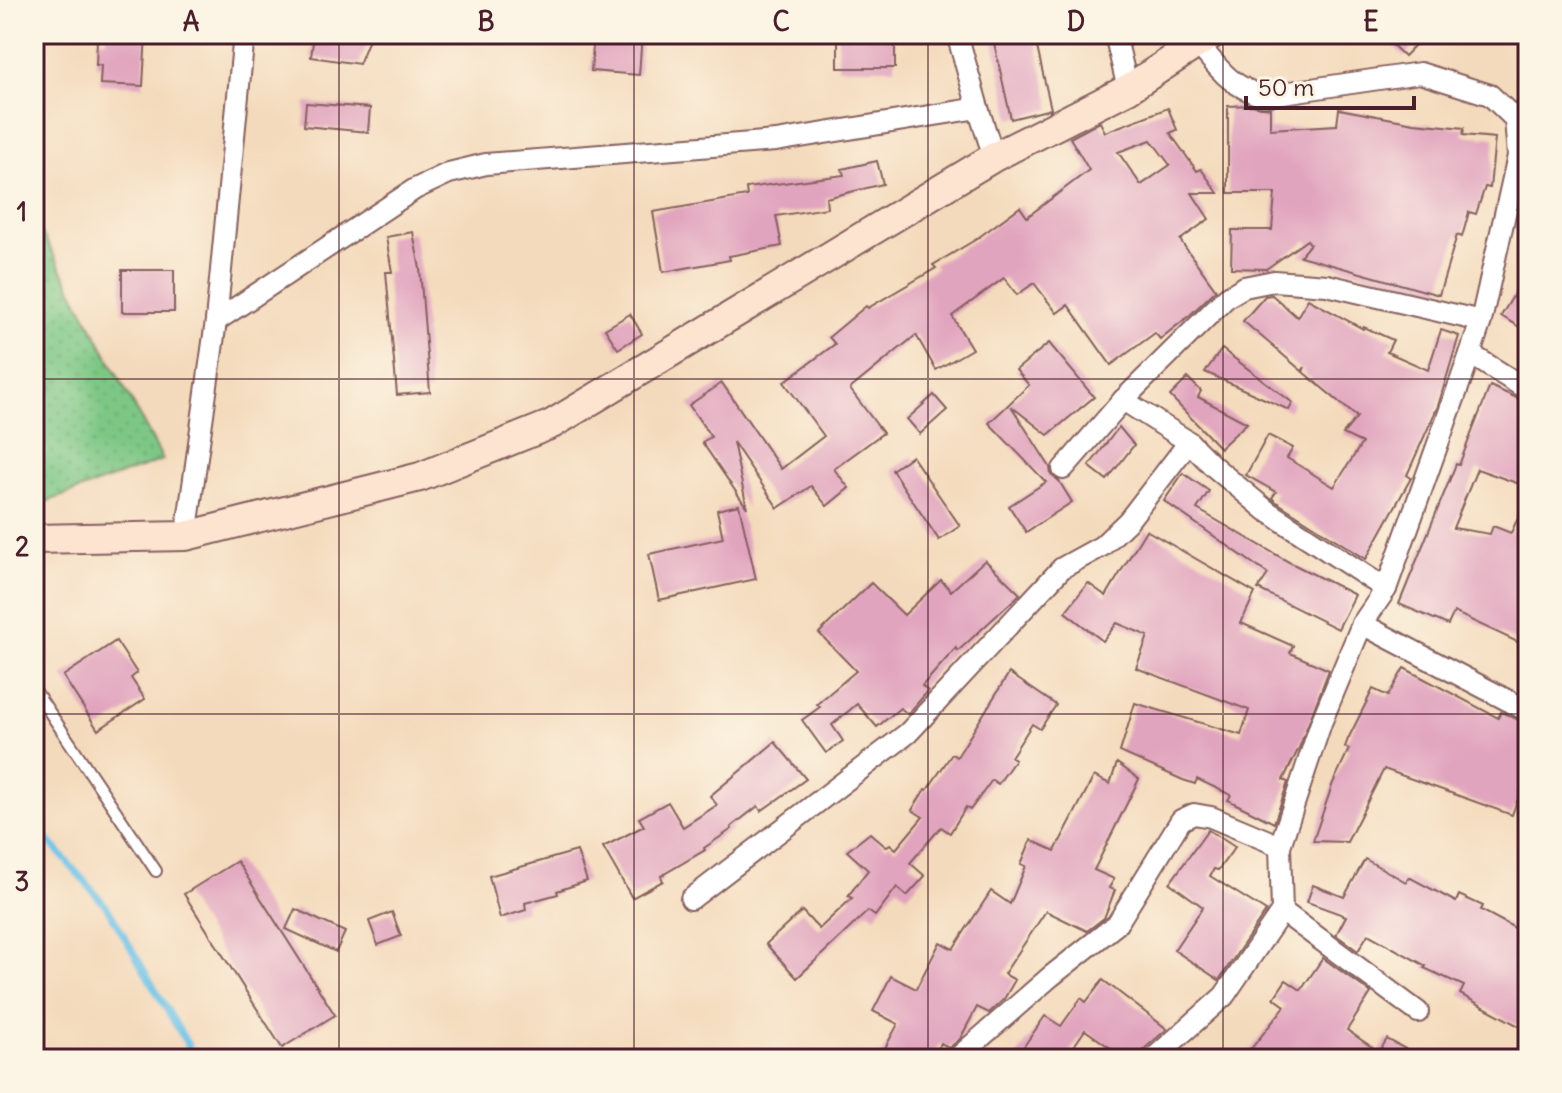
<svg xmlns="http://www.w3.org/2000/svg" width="1562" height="1093" viewBox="0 0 1562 1093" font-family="Delius,sans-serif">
<defs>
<pattern id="grass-dots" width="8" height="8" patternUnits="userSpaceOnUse" patternTransform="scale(2)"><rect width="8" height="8" fill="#7dc785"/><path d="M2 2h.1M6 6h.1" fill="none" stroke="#6eaa73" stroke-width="1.8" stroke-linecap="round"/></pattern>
</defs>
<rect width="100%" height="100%" fill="#fcf5e5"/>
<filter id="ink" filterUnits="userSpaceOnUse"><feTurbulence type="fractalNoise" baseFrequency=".0125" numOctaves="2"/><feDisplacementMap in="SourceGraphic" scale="16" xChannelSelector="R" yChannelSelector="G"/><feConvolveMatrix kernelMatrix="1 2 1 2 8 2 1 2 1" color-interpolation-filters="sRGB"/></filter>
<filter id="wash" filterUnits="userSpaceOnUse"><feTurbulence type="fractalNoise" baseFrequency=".006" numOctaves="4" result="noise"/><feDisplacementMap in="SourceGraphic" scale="32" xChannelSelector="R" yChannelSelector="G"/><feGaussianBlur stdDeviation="1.8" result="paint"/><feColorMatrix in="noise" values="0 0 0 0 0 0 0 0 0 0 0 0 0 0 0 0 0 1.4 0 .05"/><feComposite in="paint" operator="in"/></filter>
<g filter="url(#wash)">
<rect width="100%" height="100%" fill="#f4dabc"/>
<path fill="url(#grass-dots)" stroke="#647358" stroke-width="2" d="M34,218L163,460L34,506Z"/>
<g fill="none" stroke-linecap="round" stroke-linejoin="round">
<path stroke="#6ac1e7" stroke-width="7" d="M34,824L107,907L196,1059"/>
</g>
<g id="blocks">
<g fill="#e1a4be" fill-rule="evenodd">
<path d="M107,34H146L143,86L100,84L101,65H96L97,40H106Z"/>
<path d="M314,34H371L359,64L311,57Z"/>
<path d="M594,34H642L639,75L591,71Z"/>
<rect x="838" y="34" width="57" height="34"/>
<path d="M992,34H1034L1051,109L1011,119Z"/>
<path d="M1381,34H1426L1404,56Z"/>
<path d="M306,103L370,108L368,132L304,126Z"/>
<path d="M1250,105L1270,108V129L1337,125L1339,109L1414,123L1464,128L1463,135L1495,138L1490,188L1485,187L1476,214L1469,212L1462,237L1457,235L1439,295L1300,256L1310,244L1307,240L1266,269L1231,268L1232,230H1272L1275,193H1228V106Z"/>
<path d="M1168,108L1177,130L1170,133L1197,171L1201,169L1218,193H1192L1209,219L1180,240L1216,290L1190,315L1160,339L1155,333L1111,365L1068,305L1057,313L1034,283L1017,295L1004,278L952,316L972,349L936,370L916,335L850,389L883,433L834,469L849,488L827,506L811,486L778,508L733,442L747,508L702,442L711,437L689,405L722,383L781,469L824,436L784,382L835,344L829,337L866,306L868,308L936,268L933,265L975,240L1020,207L1027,217L1089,170L1070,138L1100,122L1105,132ZM1151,140L1170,165L1141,185L1118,152Z"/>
<path d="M877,161L883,184L826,198L827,208L776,216L782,246L729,256L730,260L663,272L653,212L747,196L746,188L844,175L842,169Z"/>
<path d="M413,232L420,269L430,392L397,395L386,272H392L386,237Z"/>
<rect x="122" y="270" width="52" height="42"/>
<path d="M1528,271V332L1501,316Z"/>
<path d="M1272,295L1297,317L1308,299L1363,329L1364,327L1393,340L1387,352L1428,370L1441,330L1459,336L1438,406L1407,475L1411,478L1366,559L1275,501L1272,498L1276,492L1246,475L1268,435L1293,448L1287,458L1334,487L1362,443L1343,434L1357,417L1303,372L1305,367L1302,371L1243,321L1265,296Z"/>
<path d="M630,314L642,334L618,349L605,329Z"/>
<path d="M1049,343L1094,397L1048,435L1011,406L1050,467L1051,474L1059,481L1072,502L1026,532L1009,506L1046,482L989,423L1029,385L1016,370Z"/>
<path d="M1222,349L1293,403L1289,410L1205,372Z"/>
<path d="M1188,378L1201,391L1198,397L1247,423L1220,448L1170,396Z"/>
<path d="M1490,386L1528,403V487L1477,469L1453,528L1490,534L1493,526L1511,533L1528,496V647L1454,612L1448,625L1399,604L1456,464L1459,465Z"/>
<path d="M934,395L947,410L920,434L907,419Z"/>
<path d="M1119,427L1134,445L1107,480L1089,466Z"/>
<path d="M912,456L960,526L939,540L892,470Z"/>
<path d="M1183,473L1209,491L1197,509L1289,562L1355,595L1338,629L1258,589L1268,574L1164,501Z"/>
<path d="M739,505L756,579L659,600L649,554L723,538L717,510Z"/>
<path d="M1146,530L1255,593L1241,623L1293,646L1290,653L1329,670L1299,748L1283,780L1288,782L1274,823L1228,800L1231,795L1197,779L1195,784L1183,780L1120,752L1135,703L1241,735L1249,710L1136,668L1148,636L1117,623L1103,641L1065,612L1088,583L1106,596Z"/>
<path d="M985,560L1020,594L958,651L956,648L922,686L928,691L908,714L900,708L877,727L857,704L832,725L843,741L826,753L802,720L820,707L817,704L856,671L819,633L871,583L904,615L941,580L951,591Z"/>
<path d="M116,641L137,673L131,678L145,699L98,730L63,676Z"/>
<path d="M1404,668L1498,718L1501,712L1528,724V770L1512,815L1384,769L1347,842L1313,841L1333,783L1349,749L1345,747L1348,739L1373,689L1388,696Z"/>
<path d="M1009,673L1056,705L1040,729L1032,724L1011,757L1015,760L998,784L992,780L970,810L966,807L950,833L941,827L910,863L925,876L907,896L897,887L875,916L868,911L797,978L766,944L802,911L819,929L852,898L848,896L868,870L847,851L870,833L886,847L890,844L896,849L923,817L912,810L925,789L927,790L952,754L957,757Z"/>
<path d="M775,742L806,779L761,811L758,806L731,827L732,829L704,848L705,850L661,876L663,881L632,898L603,847L644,826L639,818L668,802L683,827L717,805L710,796Z"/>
<path d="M1117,763L1139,779L1094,870L1114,879L1109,888L1115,890L1104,918L1087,931L1046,911L1004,974L1015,980L1004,999L989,1013L977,1007L960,1039L949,1048L941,1043L932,1059H879L898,1024L873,1011L891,976L916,989L940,942L953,949L991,891L1010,904L1026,866L1021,864L1031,840L1055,851L1094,776L1110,784Z"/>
<path d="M1208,830L1235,847L1218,870L1214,869L1210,876L1266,911L1219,980L1174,950L1203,907L1170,883Z"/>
<path d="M577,851L587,881L557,891L558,894L525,903L526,910L500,918L489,876Z"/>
<path d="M1365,859L1406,882L1409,877L1456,902L1459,895L1483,906L1481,910L1528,935V1031L1460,994L1464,986L1424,968L1426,966L1368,934L1358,951L1336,935L1346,916L1307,902L1313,885L1344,897Z"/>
<path d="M237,861L335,1015L282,1048L184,894Z"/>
<path d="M295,909L345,932L336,952L286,929Z"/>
<path d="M392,912L401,936L378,945L369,921Z"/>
<path d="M1323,958L1371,993L1347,1030L1379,1052L1387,1039L1424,1059H1243L1285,1006L1274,998L1286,980L1301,990Z"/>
<path d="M1103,980L1167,1029L1144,1049L1140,1059H1126L1085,1030L1065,1059H1015L1045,1016L1061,1026L1081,998L1086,1002Z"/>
</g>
</g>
</g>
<g filter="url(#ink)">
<use href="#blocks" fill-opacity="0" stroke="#86605e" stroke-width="2"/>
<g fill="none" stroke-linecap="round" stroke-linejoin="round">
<g stroke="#86605e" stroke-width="14">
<path id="service" d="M34,689L156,871"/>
</g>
<g stroke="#86605e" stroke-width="24">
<g id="minor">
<path d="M957,34L978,108"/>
<path d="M1115,34L1128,89"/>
<path d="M216,321L415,189L449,173L486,164L776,141L978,108L994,157"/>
<path d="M1470,354L1528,390"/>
<path d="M1123,400L1189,442L1213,466L1267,511L1386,589"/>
<path d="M1063,469L1123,400L1227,297L1244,287L1274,281L1327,285L1481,321"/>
<path d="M186,536L216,321L244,34"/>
<path d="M1362,624L1528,711"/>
<path d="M691,899L908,733L1062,568L1102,546L1128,521L1189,442"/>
<path d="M1282,911L1418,1012"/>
<path d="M956,1059L1050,977L1117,924L1181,820L1194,814L1211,817L1280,846"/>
<path d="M1153,1059L1224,996L1282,911L1280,846L1321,723L1362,624L1386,589L1470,354L1481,321L1518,156L1515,119L1490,95L1420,73L1263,96C1230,86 1219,69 1198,44"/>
</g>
</g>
<g stroke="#86605e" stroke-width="32">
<path id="secondary" d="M34,539L186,536L420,477L552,424L994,157L1128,89L1212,34"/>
</g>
<use href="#service" stroke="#fff" stroke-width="10"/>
<use href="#minor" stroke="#fff" stroke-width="20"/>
<use href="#secondary" stroke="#fde4d1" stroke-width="28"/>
</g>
</g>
<path fill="none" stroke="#4a1f2b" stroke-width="2" stroke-opacity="0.55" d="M339,34V1059M634,34V1059M928,34V1059M1223,34V1059M34,379H1528M34,714H1528"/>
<rect width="1562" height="1093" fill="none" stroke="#fcf5e5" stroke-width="88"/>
<path d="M1246 96v12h168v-12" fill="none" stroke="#4a1f2b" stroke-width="4"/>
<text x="1258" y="96" font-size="24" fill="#4a1f2b" stroke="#fcf5e5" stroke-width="6" paint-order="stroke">50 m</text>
<rect x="44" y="44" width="1474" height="1005" fill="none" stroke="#4a1f2b" stroke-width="3"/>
<g font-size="26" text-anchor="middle" font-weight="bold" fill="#4a1f2b">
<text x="191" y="31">A</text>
<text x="486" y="31">B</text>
<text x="781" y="31">C</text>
<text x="1076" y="31">D</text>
<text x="1371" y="31">E</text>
<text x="22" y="221">1</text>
<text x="22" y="556">2</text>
<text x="22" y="891">3</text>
</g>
</svg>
